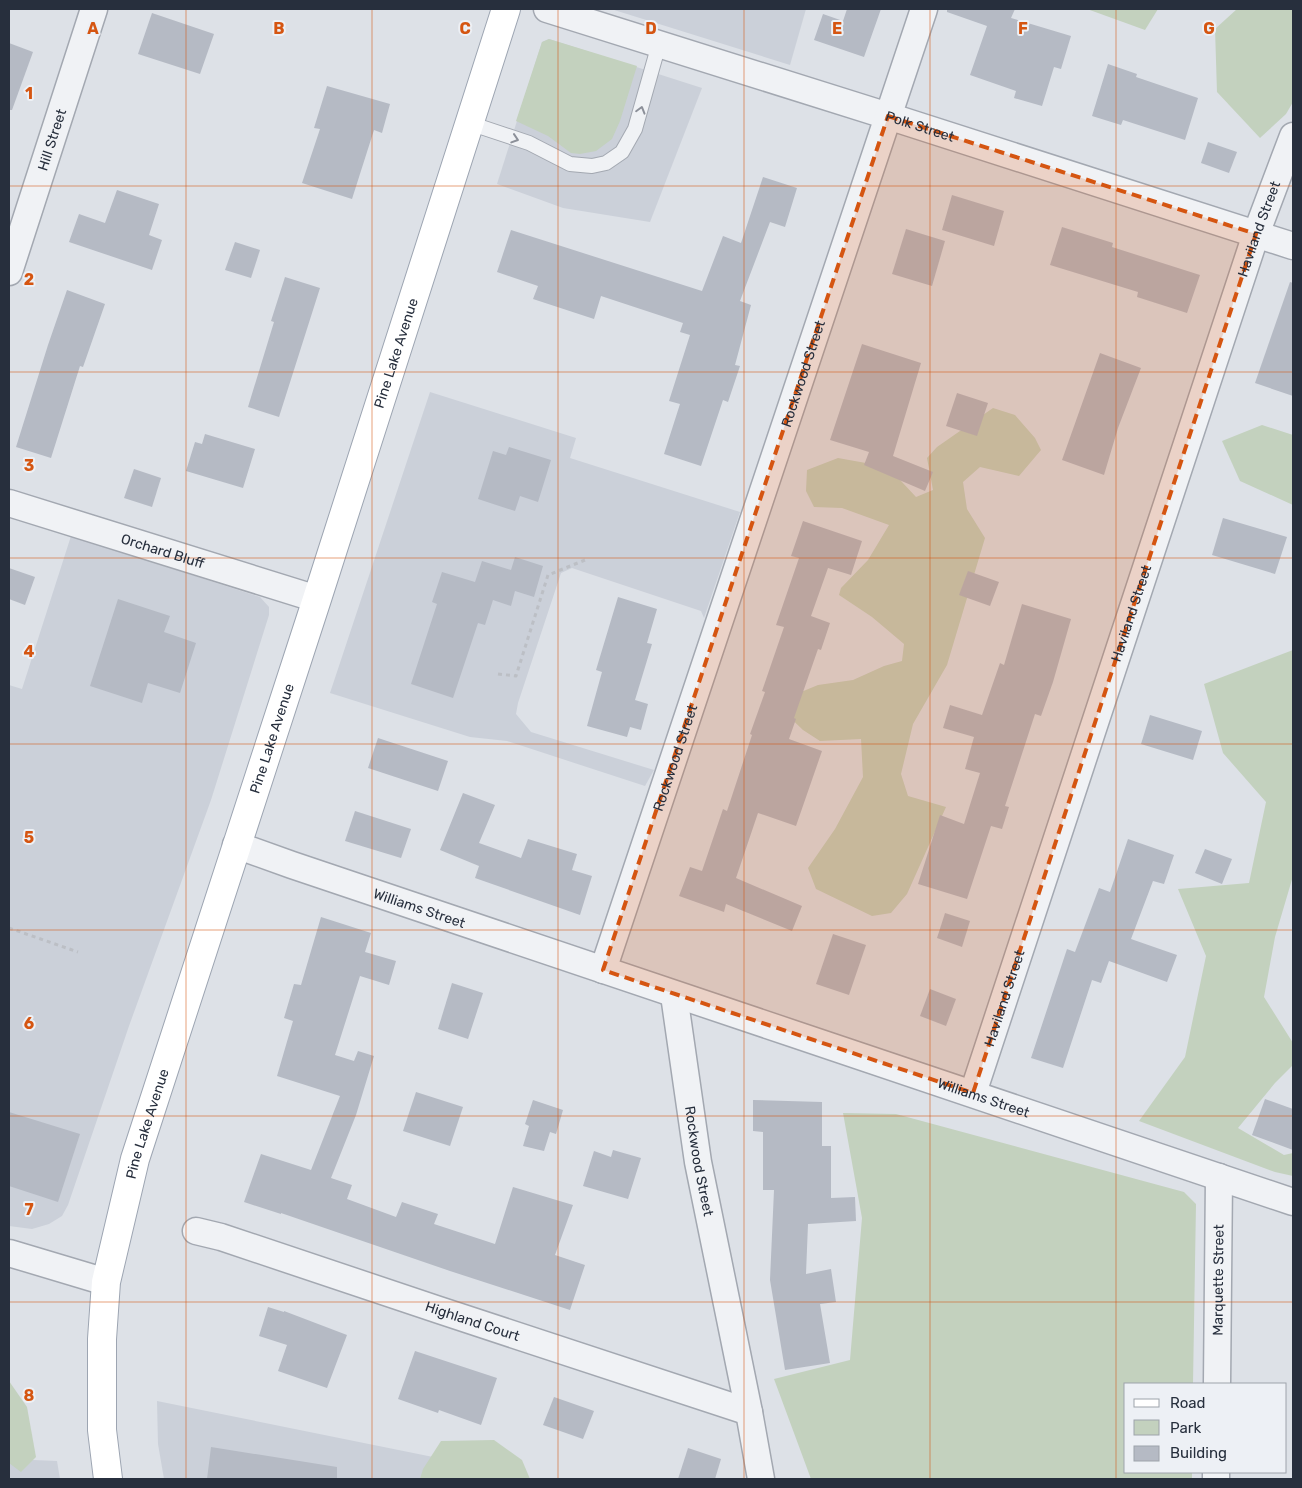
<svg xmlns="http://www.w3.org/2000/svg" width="1302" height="1488" viewBox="0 0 1302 1488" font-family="Rubik,sans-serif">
<rect width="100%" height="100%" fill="#dde1e7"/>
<g fill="#cbd0d9">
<path d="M611,9H806L790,65Z"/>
<path d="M549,39L702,88L650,222L563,208L497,184L542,42Z"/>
<path d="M430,392L576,438L570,458L740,512L704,618L701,611L572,568L561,573L518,703L516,714L531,732L654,770L645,786L507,741L470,737L330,693Z"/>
<path d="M71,536L260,597L269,607V615L211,800L129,1026L68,1205L62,1216L49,1224L32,1229L9,1226V685L22,689Z"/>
<path d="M157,1401L438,1458L442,1479H164L158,1444Z"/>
<path d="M9,1459L57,1461L60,1479H9Z"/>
</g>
<g fill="#c3d1be">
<path d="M1087,9H1158L1145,30Z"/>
<path d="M1237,9H1293V102L1286,114L1260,138L1217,92L1215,29Z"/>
<path d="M549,39L637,66L620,121L612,139L596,151L580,154L571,153L548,136L516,121L542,42Z"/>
<path d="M993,408L1015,415L1035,438L1041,450L1019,476L980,467L963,482L967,509L985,538L947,665L913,724L901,774L908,796L946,807L907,894L891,913L872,916L816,889L808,868L835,829L863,777L861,739L820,741L803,730L778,706L777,702L818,685L853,680L884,666L902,661L904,644L872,617L839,595L841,588L868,560L889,525L842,508L814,507L806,491L807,470L838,458L888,467L916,497L933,490L927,458L937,447Z"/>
<path d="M1262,425L1293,435V505L1240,481L1222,441Z"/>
<path d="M1293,650V876L1275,937L1264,997L1293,1043V1065L1275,1083L1238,1128L1284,1155L1293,1153V1176L1275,1172L1139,1121L1185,1057L1206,956L1178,889L1249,883L1266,802L1223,753L1204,684Z"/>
<path d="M843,1113L896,1114L1184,1192L1196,1204L1193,1384H1126V1472H1192V1479H811L774,1379L850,1360L862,1218Z"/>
<path d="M9,1381L27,1407L36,1457L21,1472L9,1463Z"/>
<path d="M494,1440L522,1460L530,1479H420L423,1469L441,1441Z"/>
</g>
<g fill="#b5bac4">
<path d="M847,9H881L864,57L814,40L823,14L843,21Z"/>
<path d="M947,9H1015L1011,18L1071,36L1061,69L1054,67L1042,106L1014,98L1016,91L970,75L987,26L947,12Z"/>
<path d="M152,13L214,34L200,74L138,54Z"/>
<path d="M9,43L33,52L12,110H9Z"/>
<path d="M1108,64L1137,74L1136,77L1198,98L1185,140L1123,120L1121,125L1092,116Z"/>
<path d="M327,86L390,104L382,133L374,130L352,199L302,183L320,129L314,128Z"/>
<path d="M1208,142L1237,152L1229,173L1201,163Z"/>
<path d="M763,177L797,188L785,227L770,222L740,301L751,305L735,365L740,366L728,402L723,400L701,466L664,454L680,404L669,401L690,335L680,332L683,323L601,296L594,319L533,299L538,286L497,272L511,230L702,291L723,236L741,243Z"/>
<path d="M117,190L159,204L149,235L162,240L152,270L69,242L79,214L105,223Z"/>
<path d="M952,195L1004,211L994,246L942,230Z"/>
<path d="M1062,227L1113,243L1112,247L1200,275L1187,313L1137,297L1138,292L1050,265Z"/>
<path d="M906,229L945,241L932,286L892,274Z"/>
<path d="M235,242L260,250L251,278L225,270Z"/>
<path d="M285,277L320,288L279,417L248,407L274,322L271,321Z"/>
<path d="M1290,282L1293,283V396L1255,383Z"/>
<path d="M67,290L105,304L83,367L80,366L51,458L16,447L48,345Z"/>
<path d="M862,344L921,363L893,456L933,472L925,491L864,465L869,452L830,440Z"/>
<path d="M1100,353L1141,368L1118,428L1104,475L1062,460Z"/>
<path d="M957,393L988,403L977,436L946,426Z"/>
<path d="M205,434L255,449L243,488L186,471L195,442L202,444Z"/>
<path d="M509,447L551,460L538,502L520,496L515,511L478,499L493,451L506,455Z"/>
<path d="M134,469L161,478L152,507L124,498Z"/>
<path d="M1223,518L1287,537L1275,574L1212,555Z"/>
<path d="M803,521L862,541L851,575L828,568L811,616L830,623L821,650L818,649L794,718L796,719L789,739L822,751L796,826L758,813L736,878L802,906L792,931L726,904L724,912L679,896L690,867L702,871L723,809L727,811L752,735L750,734L765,692L762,691L784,627L776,625L799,558L791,556Z"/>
<path d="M515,557L543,566L534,597L515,591L511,606L493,600L485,625L478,623L453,698L411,684L437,604L432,602L442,572L475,582L482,561L511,570Z"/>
<path d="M9,568L35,577L25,605L9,599Z"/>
<path d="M968,571L999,582L990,606L959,595Z"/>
<path d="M618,597L657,609L647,643L652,644L635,700L648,704L641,730L630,727L627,737L587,726L602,672L596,670Z"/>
<path d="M118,599L170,616L164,632L196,643L180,693L148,683L142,703L90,686Z"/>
<path d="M1022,604L1071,619L1053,682L1041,716L1035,714L1005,806L1009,807L1002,829L991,826L967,899L918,884L940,815L964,824L980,773L965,769L974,737L943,728L950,705L982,715L1000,663L1004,665Z"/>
<path d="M1150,715L1202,731L1193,760L1141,744Z"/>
<path d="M378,738L448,761L438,791L368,768Z"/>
<path d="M463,793L495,805L479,843L521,858L528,839L577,854L572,870L592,876L580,915L475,878L479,866L440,850Z"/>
<path d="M355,811L411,829L401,858L345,841Z"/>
<path d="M1128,839L1174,855L1164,884L1153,881L1131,939L1177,955L1167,982L1109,961L1101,983L1092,980L1063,1068L1031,1058L1067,949L1075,952L1099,888L1110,892Z"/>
<path d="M1205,849L1232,859L1222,884L1195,873Z"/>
<path d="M945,913L970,921L962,947L937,938Z"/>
<path d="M321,917L371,933L365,952L396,961L389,985L360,976L335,1055L354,1061L358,1051L374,1056L356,1115L331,1178L352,1185L347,1199L396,1217L402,1202L438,1214L434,1224L495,1244L513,1187L573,1205L555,1255L585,1265L570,1310L450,1271L281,1213V1214L244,1202L261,1154L311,1170L340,1096L277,1076L293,1021L284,1018L294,984L301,985Z"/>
<path d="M833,934L866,945L849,995L816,984Z"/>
<path d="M452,983L483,993L468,1039L438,1029Z"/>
<path d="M930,989L956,999L946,1026L920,1016Z"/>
<path d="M416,1092L463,1107L450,1146L403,1131Z"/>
<path d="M1265,1099L1293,1109V1150L1252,1135Z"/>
<path d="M533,1100L563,1110L556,1134L550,1132L544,1151L523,1146L529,1126L525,1124Z"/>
<path d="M753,1100L822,1102V1146H831V1198L855,1197L856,1221L808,1224L806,1274L831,1269L836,1302L820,1304L830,1363L785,1370L770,1280L774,1190H763V1132L753,1131Z"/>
<path d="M9,1112L80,1134L58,1202L9,1186Z"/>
<path d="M613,1150L641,1158L628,1199L583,1186L594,1151L611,1157Z"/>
<path d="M268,1307L284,1312V1311L347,1335L327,1388L278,1371L287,1345L259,1336Z"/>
<path d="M415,1351L497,1378L481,1425L439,1410L438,1413L398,1399Z"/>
<path d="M554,1397L594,1411L583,1439L543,1425Z"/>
<path d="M211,1447L337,1467V1479H207Z"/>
<path d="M688,1448L721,1459L715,1479H678Z"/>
</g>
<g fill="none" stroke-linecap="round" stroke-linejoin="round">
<g stroke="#a3a8b1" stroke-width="16">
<path id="lane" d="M469,123L529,143L570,164L592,166L606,163L622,152L635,129L659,44"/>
</g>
<g stroke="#a3a8b1" stroke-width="29">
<g id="street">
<path id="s1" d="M547,9L888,116L1293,246"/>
<path id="s2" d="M9,272L94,9"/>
<path id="s3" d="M9,503L317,599"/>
<path id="s4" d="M236,845L292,865C625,978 960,1089 1293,1202"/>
<path id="s5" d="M603,970C713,650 817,329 924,9"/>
<path id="s6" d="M674,995L698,1162L749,1412L761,1479"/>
<path id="s7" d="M973,1093L1256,234L1293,136"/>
<path id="s8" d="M196,1231L221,1237L439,1310L749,1412"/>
<path d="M9,1253L106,1282"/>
<path id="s9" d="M1217,1384L1219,1177"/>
<path d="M1216,1479V1472"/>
</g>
</g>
<g stroke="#9da5b2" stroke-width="30">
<g id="primary">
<path id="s10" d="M108,1479L102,1430V1339L106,1282L135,1159L317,599L506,9"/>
</g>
</g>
<g stroke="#bcbfc5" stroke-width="3" stroke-dasharray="4 4" stroke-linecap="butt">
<path d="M498,674L516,676L548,575L585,560"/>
<path d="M9,928L78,952"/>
</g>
<use href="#lane" stroke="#f0f2f5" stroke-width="14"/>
<use href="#street" stroke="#f0f2f5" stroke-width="26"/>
<use href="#primary" stroke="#fff" stroke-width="28"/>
</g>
<defs><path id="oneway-chevron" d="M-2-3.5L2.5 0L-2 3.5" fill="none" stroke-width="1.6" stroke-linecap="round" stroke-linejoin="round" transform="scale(1.25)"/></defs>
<g stroke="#8c9099">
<use href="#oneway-chevron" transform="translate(641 110) rotate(-74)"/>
<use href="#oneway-chevron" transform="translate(515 139) rotate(18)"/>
</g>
<path fill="#d55511" fill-opacity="0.2" stroke="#d55511" stroke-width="4" stroke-dasharray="10 6" stroke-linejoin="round" d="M888,116L1256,234L973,1093L603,970Z"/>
<path fill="none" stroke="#d55511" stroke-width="1" stroke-opacity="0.55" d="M186,9V1479M372,9V1479M558,9V1479M744,9V1479M930,9V1479M1116,9V1479M9,186H1293M9,372H1293M9,558H1293M9,744H1293M9,930H1293M9,1116H1293M9,1302H1293"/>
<g text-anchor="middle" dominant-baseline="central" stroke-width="4" stroke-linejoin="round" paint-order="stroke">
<g font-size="14" fill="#272f3d" stroke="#edf0f5">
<text stroke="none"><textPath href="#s1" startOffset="391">Polk Street</textPath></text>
<text stroke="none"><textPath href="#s2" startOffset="139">Hill Street</textPath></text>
<text stroke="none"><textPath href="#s7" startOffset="910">Haviland Street</textPath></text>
<text stroke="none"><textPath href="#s10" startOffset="1171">Pine Lake Avenue</textPath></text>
<text stroke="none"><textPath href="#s5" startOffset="629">Rockwood Street</textPath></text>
<text stroke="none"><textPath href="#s3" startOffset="161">Orchard Bluff</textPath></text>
<text stroke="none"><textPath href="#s7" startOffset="505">Haviland Street</textPath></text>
<text stroke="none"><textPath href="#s10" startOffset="766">Pine Lake Avenue</textPath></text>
<text stroke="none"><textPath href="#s5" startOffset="224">Rockwood Street</textPath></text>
<text stroke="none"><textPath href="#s4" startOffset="194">Williams Street</textPath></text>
<text stroke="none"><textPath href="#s7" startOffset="100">Haviland Street</textPath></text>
<text stroke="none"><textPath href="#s4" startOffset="789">Williams Street</textPath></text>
<text stroke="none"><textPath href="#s10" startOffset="361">Pine Lake Avenue</textPath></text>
<text stroke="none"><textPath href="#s6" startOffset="168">Rockwood Street</textPath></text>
<text stroke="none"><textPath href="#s9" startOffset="104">Marquette Street</textPath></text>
<text stroke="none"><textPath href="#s8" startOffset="291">Highland Court</textPath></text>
</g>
</g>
<g font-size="16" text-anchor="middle" font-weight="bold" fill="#d55511" stroke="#edf0f5" stroke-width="4" stroke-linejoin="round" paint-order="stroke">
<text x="93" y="34">A</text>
<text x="279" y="34">B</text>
<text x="465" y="34">C</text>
<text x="651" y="34">D</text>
<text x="837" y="34">E</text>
<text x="1023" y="34">F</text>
<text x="1209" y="34">G</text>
<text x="29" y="99">1</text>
<text x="29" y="285">2</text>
<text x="29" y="471">3</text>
<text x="29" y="657">4</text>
<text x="29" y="843">5</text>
<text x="29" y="1029">6</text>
<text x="29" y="1215">7</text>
<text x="29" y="1401">8</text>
</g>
<rect width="1302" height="1488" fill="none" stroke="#272f3d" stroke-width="20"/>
<rect x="1124" y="1383" width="162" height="90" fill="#edf0f5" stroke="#9ea3ab"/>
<rect x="1134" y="1399" width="25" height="8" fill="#ffffff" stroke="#9ea3ab"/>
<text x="1170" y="1408" font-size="15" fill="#272f3d">Road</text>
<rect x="1134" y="1420" width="25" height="15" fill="#c3d1be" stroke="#9ea3ab"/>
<text x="1170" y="1433" font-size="15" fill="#272f3d">Park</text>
<rect x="1134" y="1446" width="25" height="15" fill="#b5bac4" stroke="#9ea3ab"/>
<text x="1170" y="1458" font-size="15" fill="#272f3d">Building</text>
</svg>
